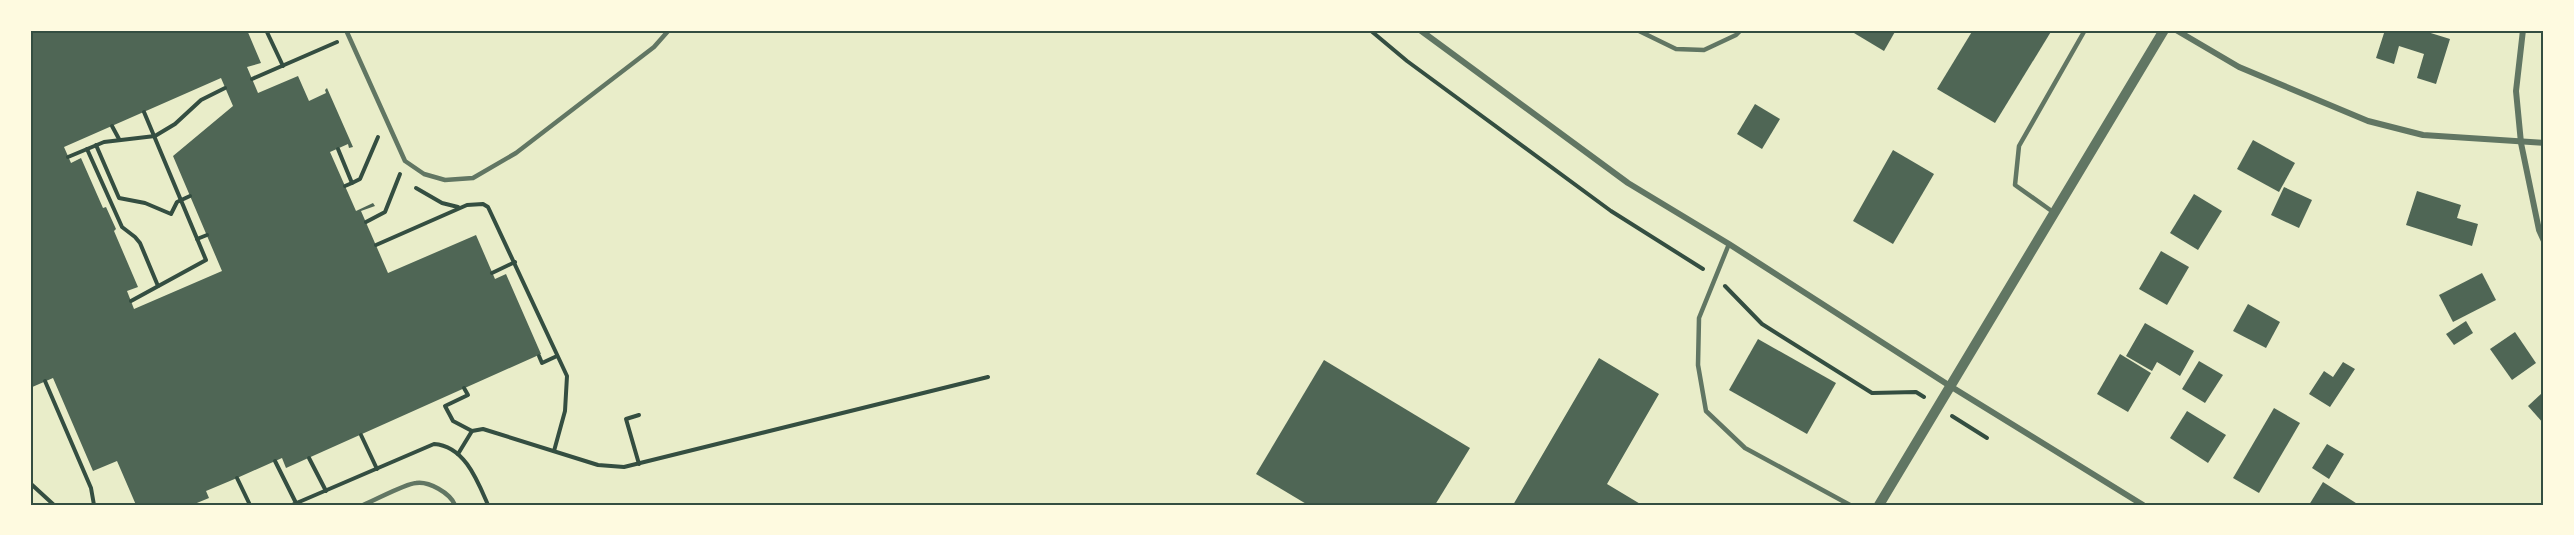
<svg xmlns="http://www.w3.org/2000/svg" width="2574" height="535" viewBox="0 0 2574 535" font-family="'PT Sans',sans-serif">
<rect width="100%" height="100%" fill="#e9edc9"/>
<g fill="#4f6655" fill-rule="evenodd">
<path d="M30,30H247L261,63L247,67L258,93L298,76L309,101L326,93L325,90L327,88L353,147L349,148L348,144L330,152L356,211L373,203L375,206L361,211L388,273L476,235L495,279L506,274L541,354L286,468L282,458L237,478L206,491L209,498L192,505H136L117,461L93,471L53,378L30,388ZM221,78L233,106L173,156L222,271L134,309L127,291L138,287L114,231L116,229L106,207L103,208L81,158L71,163L64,147Z"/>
<path d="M1849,30H1896L1884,51Z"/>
<path d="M1973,30H2052L1995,123L1937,89Z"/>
<path d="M2385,30H2421L2450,39L2436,84L2417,78L2424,54L2399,46L2394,64L2376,58Z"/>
<path d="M1755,104L1780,119L1762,149L1737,134Z"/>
<path d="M2253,140L2295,163L2279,192L2237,169Z"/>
<path d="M1893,150L1934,174L1893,244L1853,221Z"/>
<path d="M2284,187L2312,200L2299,228L2271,215Z"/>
<path d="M2417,191L2461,205L2457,218L2478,224L2472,246L2406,225Z"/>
<path d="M2194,194L2222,211L2198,250L2170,233Z"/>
<path d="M2161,251L2189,267L2167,305L2139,289Z"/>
<path d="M2482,273L2496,300L2453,322L2439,295Z"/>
<path d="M2248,304L2280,322L2266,348L2233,331Z"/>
<path d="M2466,321L2473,333L2454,345L2446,334Z"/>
<path d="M2145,323L2194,351L2180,376L2157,362L2152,371L2126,356Z"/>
<path d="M2515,332L2536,363L2512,380L2490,349Z"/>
<path d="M1758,339L1836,383L1807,434L1729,390Z"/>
<path d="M2120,354L2151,373L2128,412L2097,394Z"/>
<path d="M1599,358L1659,394L1607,484L1642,505H1513Z"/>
<path d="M1324,360L1470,448L1435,505H1308L1256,474Z"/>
<path d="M2199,361L2223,375L2205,403L2182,389Z"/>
<path d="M2343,362L2355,369L2330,407L2309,394L2324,371L2333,377Z"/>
<path d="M2544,391V421L2543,423L2528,406Z"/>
<path d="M2274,408L2300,423L2259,493L2233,478Z"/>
<path d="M2187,411L2226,435L2208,463L2170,438Z"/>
<path d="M2327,444L2344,454L2329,479L2312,468Z"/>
<path d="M2323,482L2359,505H2309Z"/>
</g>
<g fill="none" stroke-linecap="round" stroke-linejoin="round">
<g stroke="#344e41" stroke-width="4">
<path d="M266,30L283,66"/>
<path d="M1370,30L1407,61L1611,211L1703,269"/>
<path d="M252,79L337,42"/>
<path d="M112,126L119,139"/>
<path d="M96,145L119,198L145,203L171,214L177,202L190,196"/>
<path d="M87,149L122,227L135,237L140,243L158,286"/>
<path d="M338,149L352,183L360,179L378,137"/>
<path d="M68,157L104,142L155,136L175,124L201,100L225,88"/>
<path d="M345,186L352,183"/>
<path d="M416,188L442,203L458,207"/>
<path d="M366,222L385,212L400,174"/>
<path d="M197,239L207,235"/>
<path d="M376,245L467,205L483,204L488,207L567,376L565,411L554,451"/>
<path d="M492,273L515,262"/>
<path d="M1725,286L1762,324L1872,393L1916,392L1924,397"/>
<path d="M131,301L206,260L144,112"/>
<path d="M539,356L542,363L557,356"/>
<path d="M45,381L91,488L94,505"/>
<path d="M464,388L468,395L445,406L453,421L472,431"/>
<path d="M1952,416L1987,438"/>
<path d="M361,435L377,469"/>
<path d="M458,454L472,431L483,429L598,465L624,467L988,377"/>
<path d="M309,458L326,491"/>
<path d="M275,461L296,503"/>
<path d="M639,464L626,419L639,415"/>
<path d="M237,478L250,505"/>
<path d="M30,483L54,505"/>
<path d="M292,505L434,444C465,446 478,482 488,505"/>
</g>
<g stroke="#617663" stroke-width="4.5">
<path d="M346,30L405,161L424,174L445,180L473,178L516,153L654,47L669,30"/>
<path d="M1637,30L1676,49L1704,50L1736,35L1741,30"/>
<path d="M2053,212L2015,185L2019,146L2085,30"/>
<path d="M1729,244L1699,318L1698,365L1706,411L1745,448L1850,505"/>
<path d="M363,505C376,500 404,484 416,483C429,481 450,493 455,505"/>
</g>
<g stroke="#617663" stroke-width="6">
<path d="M1420,30L1628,183L1729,244L1950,386L2143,505"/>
<path d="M2176,30L2239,67L2368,121L2423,135L2544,143"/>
<path d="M2523,30L2516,91L2521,143L2539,230L2544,241"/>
</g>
<path stroke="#617663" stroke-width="10" d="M1879,505L2164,30"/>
</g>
<rect width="2574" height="535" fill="none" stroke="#fefae0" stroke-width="63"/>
<rect x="32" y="32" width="2510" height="472" fill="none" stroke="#344e41" stroke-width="2"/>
</svg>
